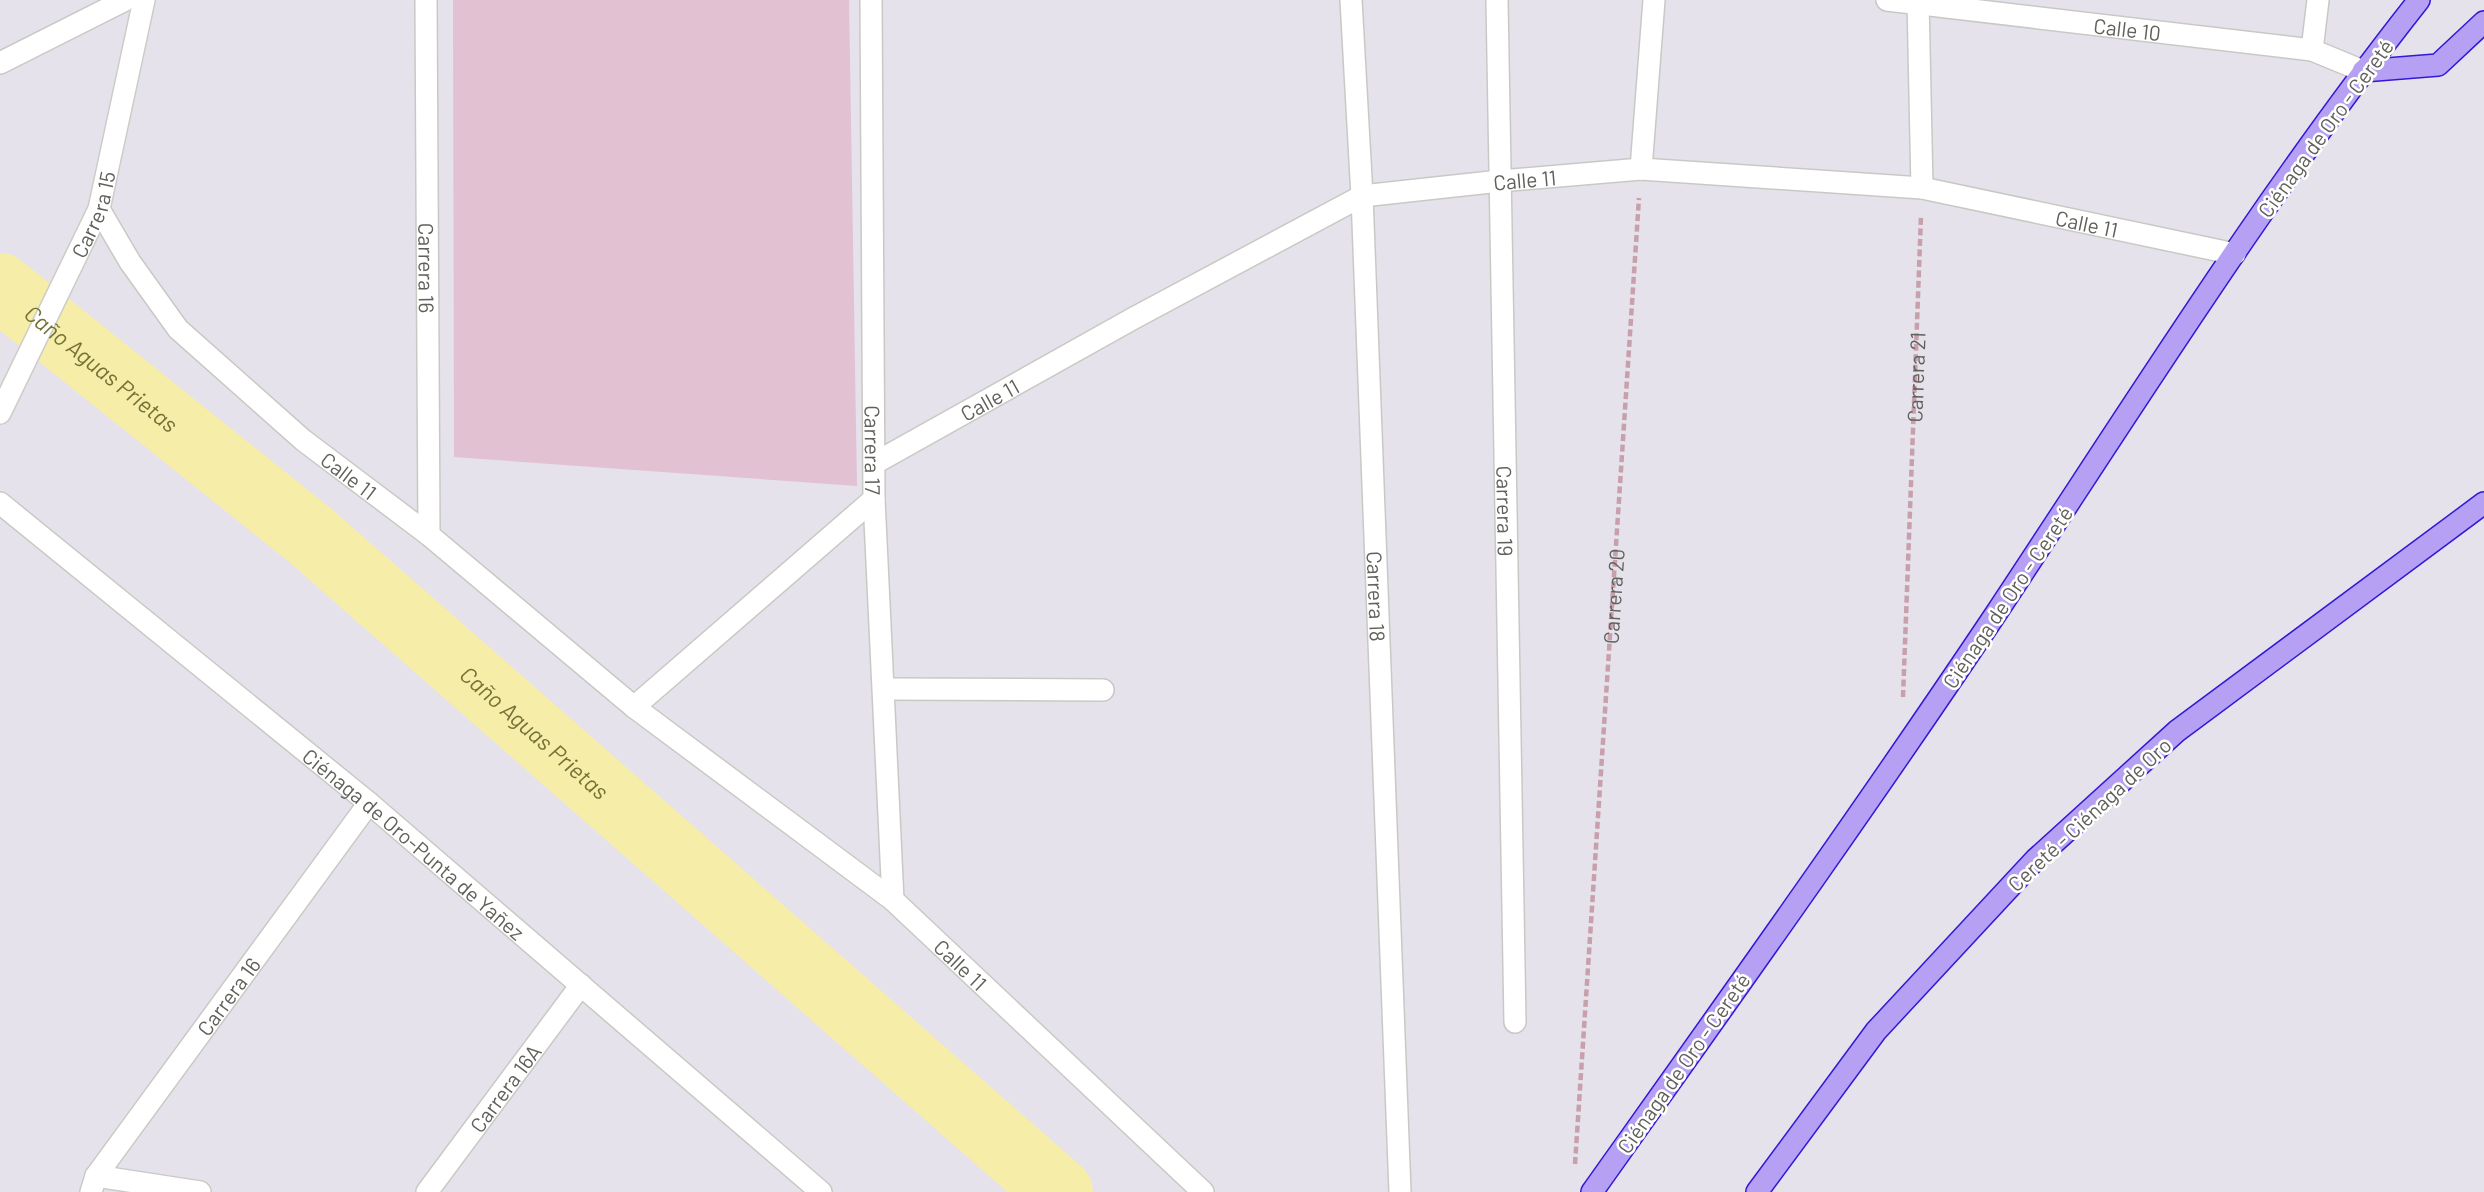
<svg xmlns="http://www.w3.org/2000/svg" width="2484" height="1192" viewBox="0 0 2484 1192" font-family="Barlow,sans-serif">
<rect width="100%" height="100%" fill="#e5e2ec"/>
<path fill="#e1c1d2" d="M453,0H849L857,486L454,457Z"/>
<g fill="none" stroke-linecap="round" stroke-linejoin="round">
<path stroke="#f5eda8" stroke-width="68" id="s1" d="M0,287L311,536L1059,1192"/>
<g stroke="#c9c9c4" stroke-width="24">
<g id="pedestrian">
<path id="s4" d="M1497,0L1515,1022"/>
</g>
</g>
<g stroke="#c9c9c4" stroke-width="24">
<g id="minor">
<path id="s5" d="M426,0L429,535"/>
<path id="s6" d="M871,0L874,499L893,900"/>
<path id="s7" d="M1351,0L1362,196L1400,1192"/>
<path id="s8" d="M1887,0L2312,50L2363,71"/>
<path d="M1918,0L1922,188"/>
<path d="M2312,50L2318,0"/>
<path d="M0,63L125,0"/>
<path d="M1641,169L1654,0"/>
<path id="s9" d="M99,209L130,262L178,329L303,440L429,535L634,707L893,900L1203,1192"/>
<path id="s10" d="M875,463L1134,318L1362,196L1500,181L1641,169L1922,188L2235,254"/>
<path d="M884,689L1103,690"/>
<path d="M634,707L874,499"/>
<path d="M96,1176L200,1192"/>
<path id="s11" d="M91,1192L96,1176L369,803"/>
<path id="s12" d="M427,1192L581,985"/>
</g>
</g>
<g stroke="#c9c9c4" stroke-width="24">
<g id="tertiary">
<path id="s13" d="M0,503L369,803L821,1192"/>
</g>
</g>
<g stroke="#cdcdc6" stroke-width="24">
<g id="secondary">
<path id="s14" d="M0,413L99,209L144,0"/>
</g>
</g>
<g stroke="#3318d6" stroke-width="24">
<g id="trunk">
<path d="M2363,71L2438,65L2484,22"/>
<path d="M1592,1192C1727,1002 1863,812 1993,618C2131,410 2264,196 2419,0"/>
<path d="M1757,1192L1876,1031L2036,859L2177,731L2484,503"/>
</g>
</g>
<g stroke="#c8a0ab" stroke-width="4.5" stroke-dasharray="7 3.5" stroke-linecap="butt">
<path id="s2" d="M1903,697L1921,216"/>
<path id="s3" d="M1575,1164L1639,198"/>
</g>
<use href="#pedestrian" stroke="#fff" stroke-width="21"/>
<use href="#minor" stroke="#fff" stroke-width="21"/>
<use href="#tertiary" stroke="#fff" stroke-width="21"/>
<use href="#secondary" stroke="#fff" stroke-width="21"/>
<use href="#trunk" stroke="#b5a0f4" stroke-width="21"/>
</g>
<g text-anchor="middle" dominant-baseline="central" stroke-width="5" stroke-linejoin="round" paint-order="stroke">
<g font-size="21" fill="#61615b" stroke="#fff">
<text stroke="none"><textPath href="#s8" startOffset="242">Calle 10</textPath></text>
<text transform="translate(2325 128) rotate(-54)">Ciénaga de Oro - Cereté</text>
<text stroke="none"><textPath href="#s10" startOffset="719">Calle 11</textPath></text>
<text stroke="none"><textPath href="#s14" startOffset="220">Carrera 15</textPath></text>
<text stroke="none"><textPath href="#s10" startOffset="1286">Calle 11</textPath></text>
<text stroke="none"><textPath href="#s5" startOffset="268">Carrera 16</textPath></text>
<text stroke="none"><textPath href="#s2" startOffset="320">Carrera 21</textPath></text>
<text stroke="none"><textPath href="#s10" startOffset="131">Calle 11</textPath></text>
<text stroke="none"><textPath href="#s6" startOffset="450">Carrera 17</textPath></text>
<text stroke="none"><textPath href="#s9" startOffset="369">Calle 11</textPath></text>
<text stroke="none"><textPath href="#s4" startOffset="511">Carrera 19</textPath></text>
<text stroke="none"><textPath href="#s7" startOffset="597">Carrera 18</textPath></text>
<text stroke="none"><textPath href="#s3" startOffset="569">Carrera 20</textPath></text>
<text transform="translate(2007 597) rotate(-56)">Ciénaga de Oro - Cereté</text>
<text transform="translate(2089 814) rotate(-43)">Cereté - Ciénaga de Oro</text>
<text stroke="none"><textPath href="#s13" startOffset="536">Ciénaga de Oro-Punta de Yañez</textPath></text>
<text stroke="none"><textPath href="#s9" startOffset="1153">Calle 11</textPath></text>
<text stroke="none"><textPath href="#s11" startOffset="240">Carrera 16</textPath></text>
<text transform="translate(1683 1063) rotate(-55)">Ciénaga de Oro - Cereté</text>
<text stroke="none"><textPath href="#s12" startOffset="130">Carrera 16A</textPath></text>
</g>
<g font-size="23" font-style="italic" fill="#747236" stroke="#fff">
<text stroke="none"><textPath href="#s1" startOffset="130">Caño Aguas Prietas</textPath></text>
<text stroke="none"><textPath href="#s1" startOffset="696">Caño Aguas Prietas</textPath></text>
</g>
</g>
</svg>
